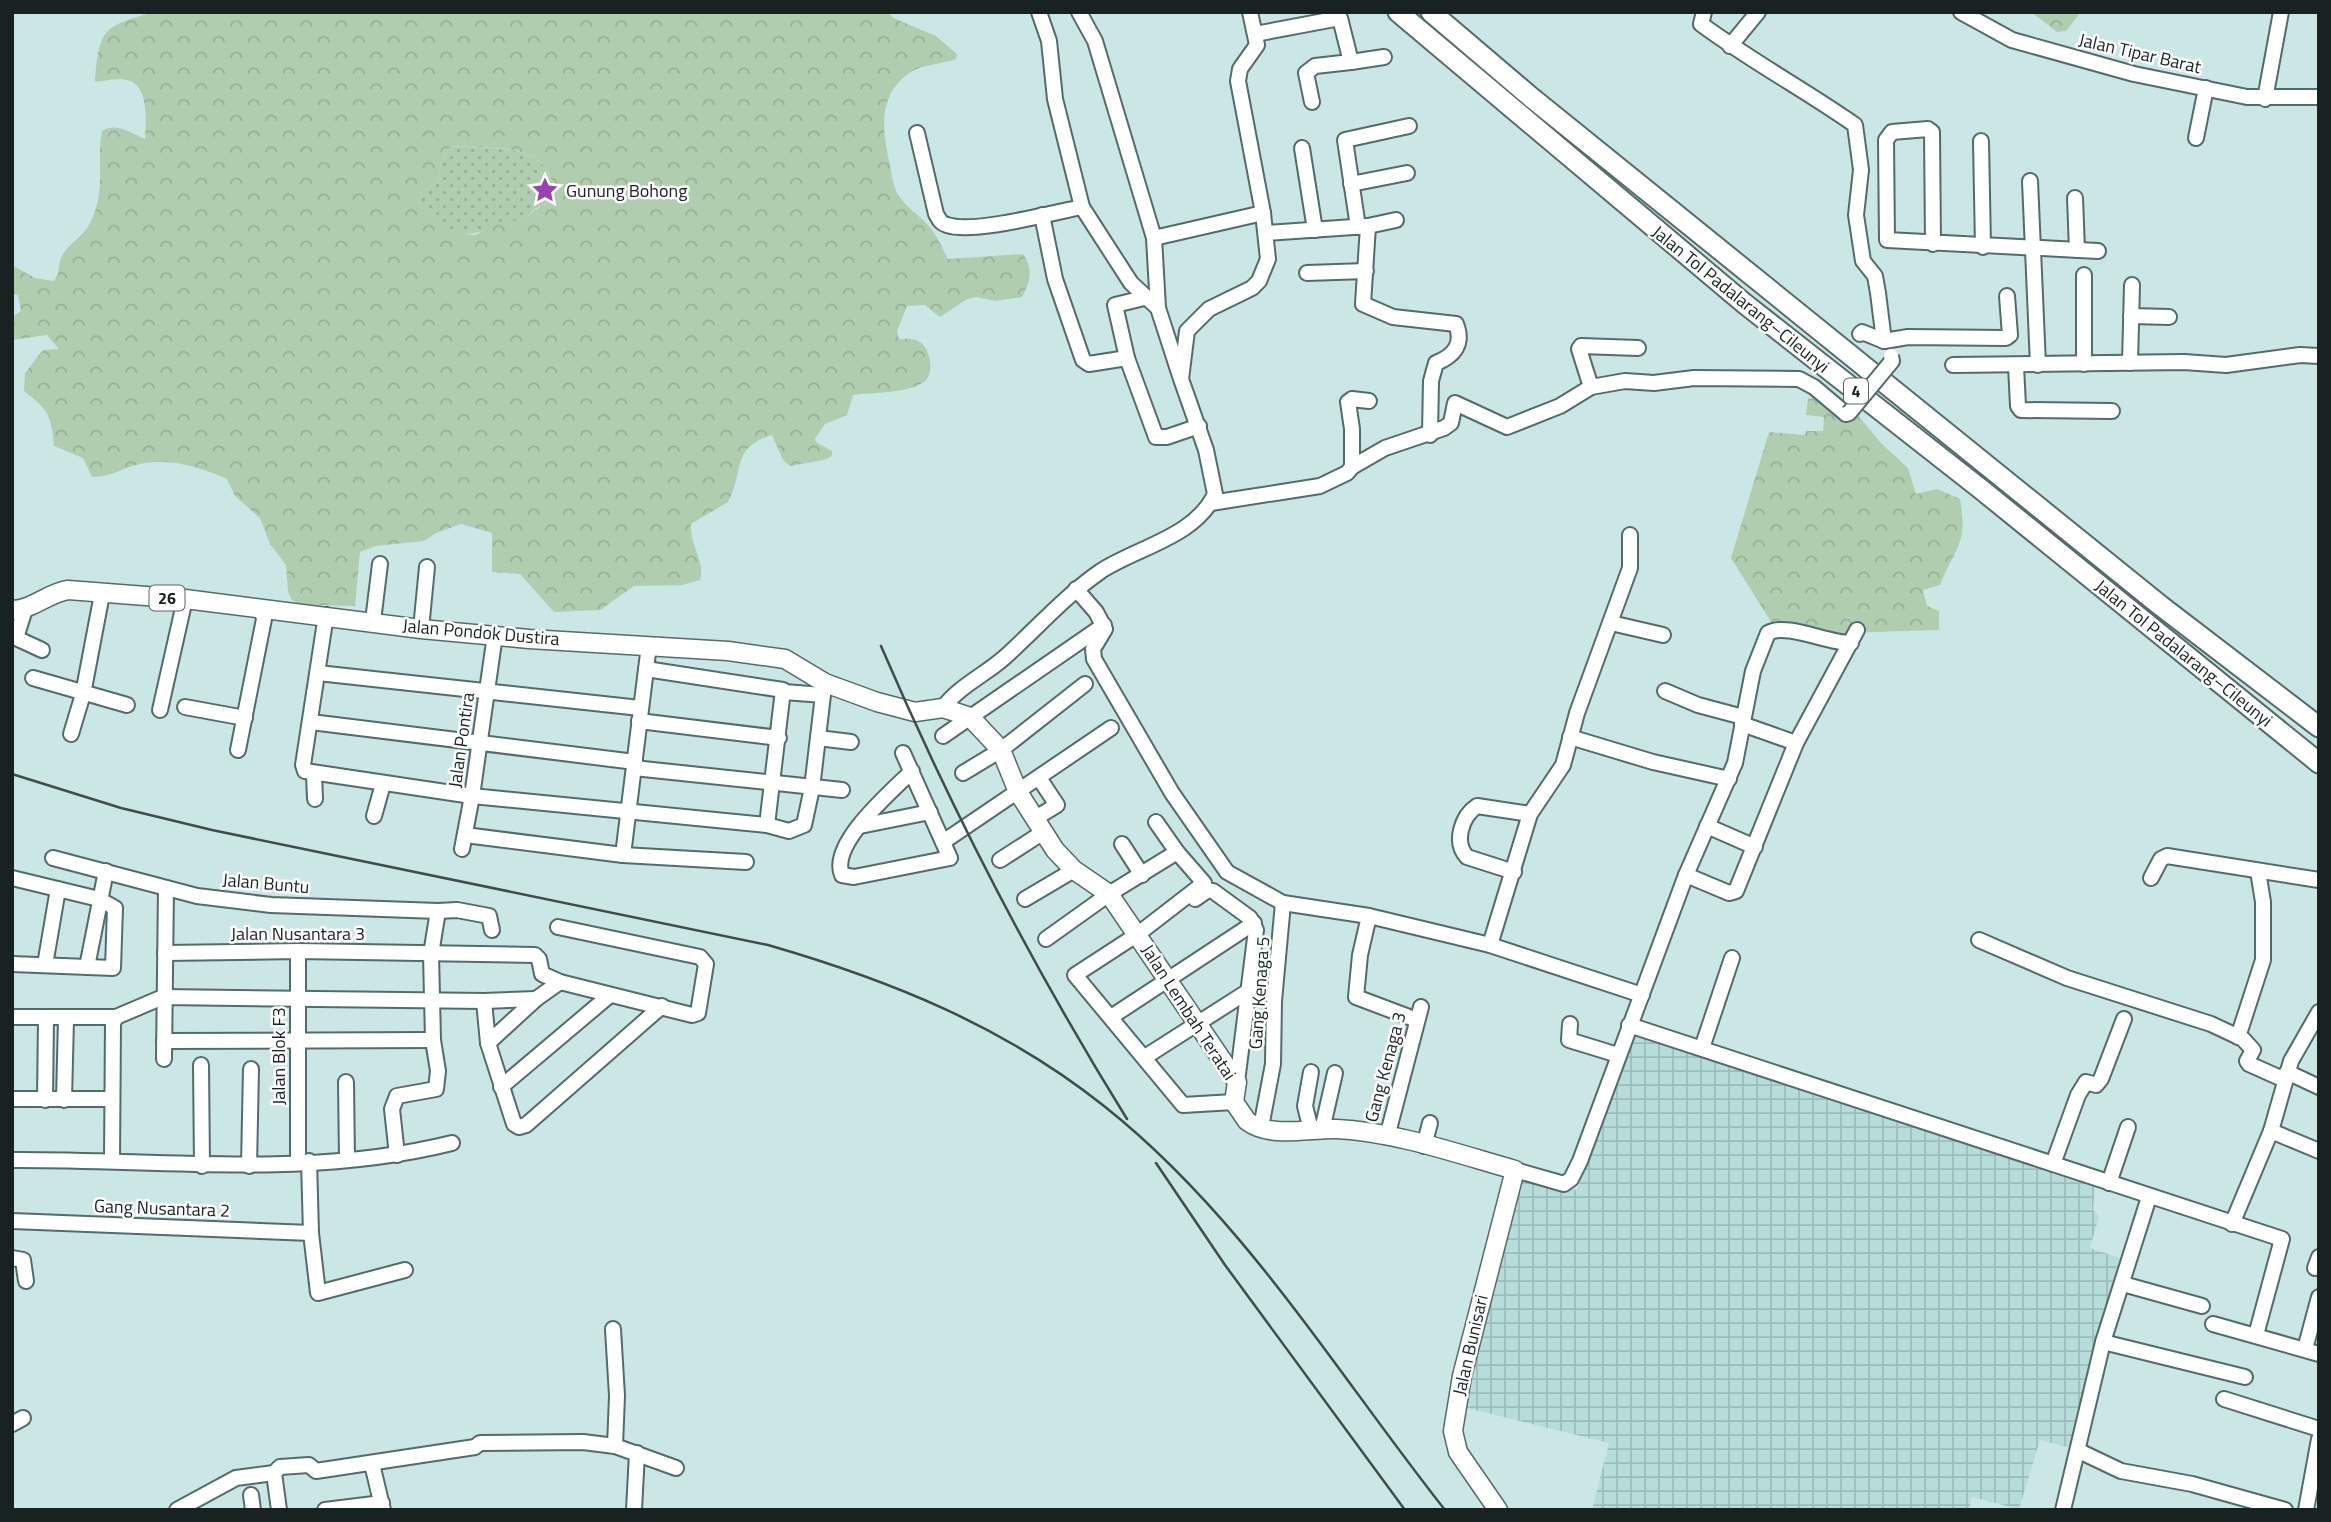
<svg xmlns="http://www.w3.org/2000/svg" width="2331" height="1522" viewBox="0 0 2331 1522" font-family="'Titillium Web',sans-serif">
<defs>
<pattern id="industrial-grid" width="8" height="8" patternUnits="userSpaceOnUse" patternTransform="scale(1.75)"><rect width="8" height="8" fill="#b7dddb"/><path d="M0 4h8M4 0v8" fill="none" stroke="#9dbdbc"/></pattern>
<pattern id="green-dots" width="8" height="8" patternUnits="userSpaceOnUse" patternTransform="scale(1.75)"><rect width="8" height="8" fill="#b0ceaf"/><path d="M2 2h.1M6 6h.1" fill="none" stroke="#97b196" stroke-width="1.8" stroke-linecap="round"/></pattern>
<pattern id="forest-crowns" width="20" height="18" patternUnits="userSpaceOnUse" patternTransform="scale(1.75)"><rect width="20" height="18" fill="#b0ceaf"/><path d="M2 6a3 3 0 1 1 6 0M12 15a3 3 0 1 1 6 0" fill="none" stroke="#97b196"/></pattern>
</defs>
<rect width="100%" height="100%" fill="#cae7e5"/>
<path fill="url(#industrial-grid)" d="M1640,1033L2095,1185L2093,1210L2099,1216L2090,1248L2126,1260L2075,1449L2040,1440L2019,1509L1972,1497L1969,1510H1592L1609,1443L1463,1407L1523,1178L1577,1190L1627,1041Z"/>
<path fill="url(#green-dots)" d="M450,146C493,151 550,137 555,198L533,210L527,218C500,226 475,238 446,233L421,207L418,199L423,191L438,182L441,163Z"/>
<g fill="url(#forest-crowns)" fill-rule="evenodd">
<path d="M153,12H888L893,18L936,36L957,54L956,59C942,64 924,64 911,72C877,94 882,131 890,165C892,175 893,187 899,196C907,208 919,215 929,226C937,235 942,248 948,259L1023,254C1034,270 1030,282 1022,297L996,301L976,297L967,299L940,317L925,305L907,306L897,331L899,339C904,339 911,338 916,340C930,344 936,373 924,382C905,394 875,392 853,395L847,415L825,424L815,439L817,443L832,451V456L824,460L790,466L783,460L772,435C730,448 745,471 728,502L691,524C689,543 706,563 700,580L682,585L634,586L600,610L554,612L520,574L492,572V533L461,524L436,533L424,541L376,546L360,552L355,606L301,605L292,600L288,592L286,565L270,544L260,518L235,496L227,479C199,467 171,458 140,464C121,468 116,476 92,477L83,458L54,446C51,414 49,411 24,391L25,373L43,350L59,349L47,335L12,340V317L21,311L18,295L12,294V265L35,278L54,281C61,273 57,265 62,256C68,244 84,236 90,223C107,189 96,165 102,131C117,122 130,133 145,139C146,122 149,88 130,81C120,77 105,81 95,82C99,28 103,27 153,12ZM450,146C493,150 551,138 555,198L533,211L527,218L496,225L475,235L446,232L421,207L418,199L423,191L438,182L441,163Z"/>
<path d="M2031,12H2081L2066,31L2057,32Z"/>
<path d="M1820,397L1856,413L1881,443L1908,468L1916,494L1937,489L1960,499C1968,544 1956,546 1940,585L1923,590L1927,606L1939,611V630L1814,634L1773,625L1731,558L1769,432L1805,435L1806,431H1823L1824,417L1806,415L1808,399Z"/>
</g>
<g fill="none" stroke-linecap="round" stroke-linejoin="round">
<g stroke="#536c6b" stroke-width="18">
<g id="minor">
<path d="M1039,12L1049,41L1055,99L1082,207L1131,283L1158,308"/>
<path d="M1079,12L1095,41L1154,238L1158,308L1180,376"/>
<path d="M1704,12L1701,24C1751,61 1805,90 1855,125L1861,170L1856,215L1863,261L1875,276L1878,293L1884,341L1862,332L1860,334"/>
<path d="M1961,12L2012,40L2134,74L2247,97H2319"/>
<path d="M1255,34L1340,18L1351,62L1315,66L1306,73L1312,102"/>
<path d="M1730,46L1758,12"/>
<path d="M1351,62L1384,57"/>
<path d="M2265,99L2281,12"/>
<path d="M917,133L936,214C939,219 940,223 947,225C974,234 1051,213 1082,207"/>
<path d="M2196,138L2206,88"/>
<path d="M1981,141L1983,247"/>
<path d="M1302,148L1315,230"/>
<path d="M2030,181L2038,365"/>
<path d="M1351,184L1407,173"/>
<path d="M2075,198L2077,250"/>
<path d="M1042,215L1055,279L1083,360L1089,364L1127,358L1156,437H1167L1199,426"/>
<path d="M1368,226L1396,220"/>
<path d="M1358,227L1345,140L1409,126"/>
<path d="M1267,233L1368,226L1363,304L1393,317L1456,324C1464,344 1454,356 1436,363L1431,381L1430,435"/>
<path d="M1154,238L1263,213"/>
<path d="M1933,244L1932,132L1928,129L1892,132L1886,140L1887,240L2098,251"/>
<path d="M1307,273L1366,271"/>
<path d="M2131,316L2169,317"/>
<path d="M1884,341L1908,337L2006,338L2010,335L2007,296"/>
<path d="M1127,358L1115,305L1144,298"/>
<path d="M2130,363L2132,285"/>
<path d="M2084,364V275"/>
<path d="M1953,365L2184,362L2226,365L2300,355L2319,356"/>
<path d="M2016,366L2018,406L2021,410L2112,411"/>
<path d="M1591,387L1579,349L1581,346L1638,348"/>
<path d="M1352,467V429L1348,402L1352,399L1369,401"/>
<path d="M1211,503L1320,486L1347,473L1352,467L1385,448L1444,428L1451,423L1455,403L1507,427L1560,406L1591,387L1625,381L1654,383L1694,378L1799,379L1814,387L1846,414"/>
<path d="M1076,589L1096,612L1105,629L1093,649L1094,659L1172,793L1227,872L1283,903L1369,916L1490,945L1642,995"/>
<path d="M25,609L16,638L42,650"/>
<path d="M326,615L303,765L305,771L472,796L767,825L783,690L646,669"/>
<path d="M373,621L380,564"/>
<path d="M1611,623L1663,635"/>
<path d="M421,629L427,567"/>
<path d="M318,673L640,708"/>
<path d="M33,678L127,705"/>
<path d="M1665,691L1698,705L1743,717"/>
<path d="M185,707L245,718"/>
<path d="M943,708C959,686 985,675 1005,657C1037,628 1065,596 1101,571C1138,547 1195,537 1215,494L1206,450L1181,379L1187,331L1209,309L1252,288L1259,281L1268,259L1263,213L1238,81L1240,69L1257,45L1250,12"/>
<path d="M160,710L185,599"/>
<path d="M639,721L779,738"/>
<path d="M311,722L635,762"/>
<path d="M1742,724L1796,743"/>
<path d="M71,734L83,694L102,594"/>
<path d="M943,736L1104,625"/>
<path d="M1570,737L1653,762L1729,779"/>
<path d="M818,738L851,742"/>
<path d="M238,750L264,619L261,608"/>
<path d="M903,753L950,858L854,877L842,875C829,844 891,792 912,771"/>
<path d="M634,768L842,790"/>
<path d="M963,773L1001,750L1085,684"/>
<path d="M314,774L315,799"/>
<path d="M374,816L383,784"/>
<path d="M1034,819L1057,805L1039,778"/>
<path d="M1156,822L1177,852L1204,883L1138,934L1075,975L1183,1105L1234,1102"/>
<path d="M767,825L789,831L804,825L812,788L823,695L784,692"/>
<path d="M860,826L930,812"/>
<path d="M1707,826L1755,847"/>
<path d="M465,835L623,855L746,862"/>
<path d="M943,842L1111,728"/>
<path d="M1122,844L1142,875"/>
<path d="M462,849L472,796L495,635"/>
<path d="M623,855L649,645"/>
<path d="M53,858L197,896L271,905L438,911L431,954L433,1040L438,1071L436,1089L397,1096L392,1109L397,1155"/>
<path d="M1000,860L1042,833"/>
<path d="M1514,872L1467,857C1453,842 1462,816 1477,806L1530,814"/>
<path d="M1686,875L1729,893L1736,891L1796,743L1857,630"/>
<path d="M12,878L99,899L115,908L113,968L12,964"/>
<path d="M2151,878L2161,859L2167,856L2319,880"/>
<path d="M1025,899L1074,870"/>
<path d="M1195,899L1208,890L1213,891L1250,918L1256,930L1237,1082"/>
<path d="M438,911L457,910L489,916L492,930"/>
<path d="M1369,916L1360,955L1356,997L1417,1020"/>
<path d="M1046,939L1109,894L1177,852"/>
<path d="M1979,940L2067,978L2211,1024L2243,1039L2253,1050L2247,1061L2249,1064L2285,1080"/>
<path d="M1490,945L1530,814L1563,765L1577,713L1630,568V535"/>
<path d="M165,953L298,951L535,955L539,959L542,974L560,982L692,1015L698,1013L706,964L700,957L558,927"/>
<path d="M45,965L58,889"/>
<path d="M87,967L106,871"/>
<path d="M484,1001L488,1043L514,1124L519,1127L526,1125L662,1006"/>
<path d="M12,1017H116"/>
<path d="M1111,1017L1254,923"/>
<path d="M1570,1024L1569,1040L1618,1055"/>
<path d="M1629,1025L2282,1239L2256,1335"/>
<path d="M2238,1037L2263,960V902L2258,871"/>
<path d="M164,1041L433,1040"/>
<path d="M488,1043L536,999L560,982"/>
<path d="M1702,1048L1732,958"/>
<path d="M1145,1057L1250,990"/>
<path d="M164,1059L166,888"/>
<path d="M201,1065L202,1166"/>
<path d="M1311,1072L1305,1106L1311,1130"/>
<path d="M2287,1072L2319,1087"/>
<path d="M346,1082L347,1160"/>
<path d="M501,1087L610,995"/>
<path d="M12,1099H111"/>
<path d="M45,1100L46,1018"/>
<path d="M64,1100L66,1019"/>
<path d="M1261,1127L1273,1064L1274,1001L1283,903"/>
<path d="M1322,1130L1335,1073"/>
<path d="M2271,1131L2319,1151"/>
<path d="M1387,1137L1421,1007"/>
<path d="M1424,1146L1430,1123"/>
<path d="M12,1160C159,1159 308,1179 452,1143"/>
<path d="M112,1161L113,1023L116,1017L163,997L484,1001L536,999"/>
<path d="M298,1161V951"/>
<path d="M309,1161L311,1233L318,1293L405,1270"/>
<path d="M2053,1164L2078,1095L2086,1082L2096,1085L2101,1079L2124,1019"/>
<path d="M249,1166L251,1069"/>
<path d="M1515,1170L1564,1184L1571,1179L1580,1161L1686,875L1735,763L1753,671L1768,633C1786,622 1829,644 1851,643"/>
<path d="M2109,1183L2128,1127"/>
<path d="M12,1221L311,1233"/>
<path d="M2232,1224L2271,1131L2291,1061L2319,1012"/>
<path d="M12,1258L23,1260L26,1281"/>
<path d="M2315,1268L2319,1257"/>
<path d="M2123,1284L2202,1306"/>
<path d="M2213,1324L2319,1354"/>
<path d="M613,1329L617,1396L615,1446"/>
<path d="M2103,1342L2245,1377"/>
<path d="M2305,1349L2319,1297"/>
<path d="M2224,1399L2319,1429"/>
<path d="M12,1424L23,1418"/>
<path d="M2079,1451L2121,1471L2192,1484L2285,1510"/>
<path d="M372,1464L383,1510"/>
<path d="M274,1473L279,1510"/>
<path d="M251,1495L253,1510"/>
<path d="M177,1510L236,1478L274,1473L280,1467L309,1465L316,1471L475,1447L480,1443L583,1442L615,1446L676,1468"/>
<path d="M325,1510L382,1503"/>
<path d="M634,1510L637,1453"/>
<path d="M2063,1510L2103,1342L2149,1197"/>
<path d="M2306,1510L2319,1439"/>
</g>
</g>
<g stroke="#536c6b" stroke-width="21">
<path id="major" d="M12,610C32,610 48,593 68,590L185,599L421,629L529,639L728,651L785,659L825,683L877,702L915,712L943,708L970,717L1001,750L1018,792L1055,850L1074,870L1109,894L1237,1082L1234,1102L1247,1121C1270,1139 1310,1128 1337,1129C1396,1132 1458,1154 1515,1170L1462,1376L1453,1431L1458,1452L1498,1510"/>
</g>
<g stroke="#536c6b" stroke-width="23">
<g id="highway">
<path d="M1398,12L1745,304L1982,490L2319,763"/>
<path d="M1431,12L1532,98L2161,606L2319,727"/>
</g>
</g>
<use href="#minor" stroke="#fff" stroke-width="14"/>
<use href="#major" stroke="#fff" stroke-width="18"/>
<use href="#highway" stroke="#fff" stroke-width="19"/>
<g stroke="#3e4d4c" stroke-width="2.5">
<path d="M881,646C952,811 1032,966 1127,1119"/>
<path d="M12,774L121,808L212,830L768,945C889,980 1004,1026 1104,1106C1243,1216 1336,1372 1445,1510"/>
<path d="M1156,1163L1225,1265L1405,1510"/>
</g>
<g stroke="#536c6b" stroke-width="18" stroke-linecap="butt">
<path id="minor-bridge" d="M1846,414L1849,413L1892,361L1891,356"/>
</g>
<use href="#minor-bridge" stroke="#fff" stroke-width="14"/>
</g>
<defs>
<g id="sight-bare" transform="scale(2.1)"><path d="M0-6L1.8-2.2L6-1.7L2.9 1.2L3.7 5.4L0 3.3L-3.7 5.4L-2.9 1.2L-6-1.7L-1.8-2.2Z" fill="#9843b1" stroke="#fff" stroke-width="2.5" paint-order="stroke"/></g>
</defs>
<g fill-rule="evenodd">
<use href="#sight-bare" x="545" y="190"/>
</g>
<g text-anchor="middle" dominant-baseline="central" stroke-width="5" stroke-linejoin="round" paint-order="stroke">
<g fill="#fff" stroke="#5d6464" stroke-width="2">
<rect x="1844" y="378.5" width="24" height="25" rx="5"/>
<rect x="149.5" y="585.5" width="35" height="25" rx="5"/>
</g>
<g font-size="16" font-weight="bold" fill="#172221">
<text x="1856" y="391">4</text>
<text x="167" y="598">26</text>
</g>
<g font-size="18" fill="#172221" stroke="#fff">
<text transform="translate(2140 53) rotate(13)">Jalan Tipar Barat</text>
<text transform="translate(1741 299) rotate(39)">Jalan Tol Padalarang–Cileunyi</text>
<text transform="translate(481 632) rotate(5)">Jalan Pondok Dustira</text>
<text transform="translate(2184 653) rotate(39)">Jalan Tol Padalarang–Cileunyi</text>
<text transform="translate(461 740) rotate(-82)">Jalan Pontira</text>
<text transform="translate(266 883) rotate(5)">Jalan Buntu</text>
<text x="298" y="933">Jalan Nusantara 3</text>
<text transform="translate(1259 993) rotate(-86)">Gang Kenaga 5</text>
<text transform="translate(1189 1012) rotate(57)">Jalan Lembah Teratai</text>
<text transform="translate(278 1056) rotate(-90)">Jalan Blok F3</text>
<text transform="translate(1385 1067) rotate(-75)">Gang Kenaga 3</text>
<text transform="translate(162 1208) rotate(2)">Gang Nusantara 2</text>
<text transform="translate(1470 1345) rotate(-77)">Jalan Bunisari</text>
</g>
<g font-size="18" fill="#172221" stroke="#fff" text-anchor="start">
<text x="566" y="190">Gunung Bohong</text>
</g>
</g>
<rect width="2331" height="1522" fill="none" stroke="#172221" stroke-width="28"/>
</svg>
